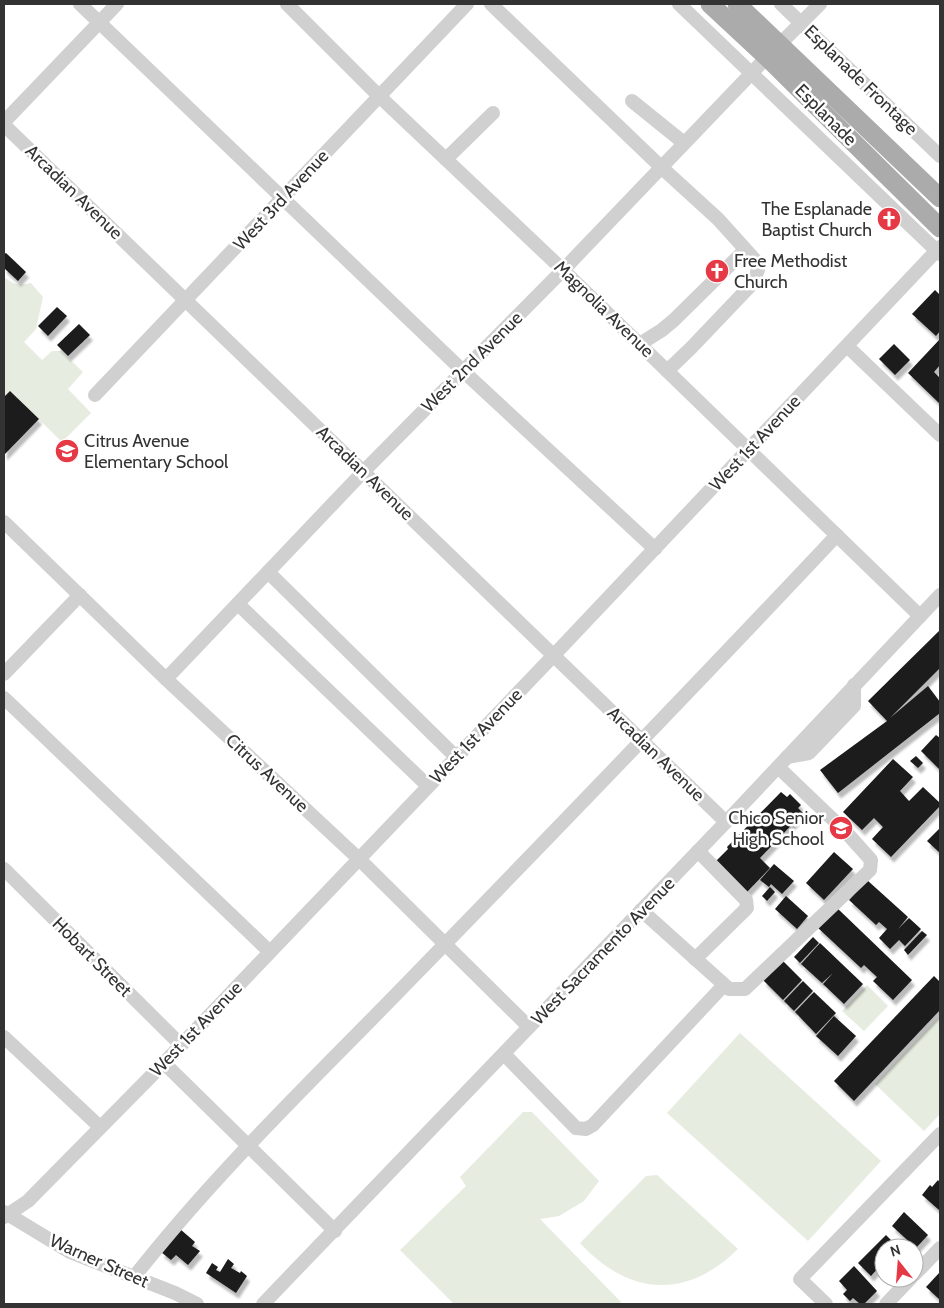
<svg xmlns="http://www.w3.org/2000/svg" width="944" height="1308" viewBox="0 0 944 1308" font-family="Cabin,sans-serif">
<defs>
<filter id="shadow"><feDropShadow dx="3" dy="5.5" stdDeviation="1" flood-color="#0004"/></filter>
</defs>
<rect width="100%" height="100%" fill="#fff"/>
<g fill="#e6ecdf">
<path d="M6,278C15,286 20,285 31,283L43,297L36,329L24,342L42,360L52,351H61L83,372L68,389L91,413L62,442L10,391L4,397V281Z"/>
<path d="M867,985L888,1006L864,1031L842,1011Z"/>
<path d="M940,1016V1114L924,1131L875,1084Z"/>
<path d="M740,1033L881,1161L808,1241L667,1113Z"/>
<path d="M523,1112H532L599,1181L584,1201L559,1216L540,1219L621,1302L619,1304H454L400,1250L466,1186L460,1177Z"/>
<path d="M657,1175L738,1249C686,1300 629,1296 580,1243L646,1176Z"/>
</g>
<g fill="#1a1a1a" filter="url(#shadow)">
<path d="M6,253L26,272L18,281L4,268V254Z"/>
<path d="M935,290L940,295V331L936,336L912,314Z"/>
<path d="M57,307L67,316L48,336L38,326Z"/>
<path d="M79,324L90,335L68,356L57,345Z"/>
<path d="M940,339V365L934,372L940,378V404L908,373Z"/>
<path d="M894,344L910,360L895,375L879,359Z"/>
<path d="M10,391L39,419L4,455V397Z"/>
<path d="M940,630V668L890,718L928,686L940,702V713L838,793L820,770L887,721L868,701Z"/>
<path d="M936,735L940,738V770L921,751Z"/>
<path d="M916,756L923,763L918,768L910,761Z"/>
<path d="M893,759L913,777L900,791L909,801L923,787L940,803V806L891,857L872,839L883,827L874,818L862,830L843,812Z"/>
<path d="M781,792L787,797L790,794L801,805L798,808L803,813L760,858L770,868L746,893L715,862L728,849L727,847Z"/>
<path d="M940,828V853L927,841Z"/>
<path d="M834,852L853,869L824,900L806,883Z"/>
<path d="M774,864L794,881L782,894L771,884L769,887L760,880Z"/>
<path d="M867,880L908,917L898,929L909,918L921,929L905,946L899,940L890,949L879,938L887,929L879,922L876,925L849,900Z"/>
<path d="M770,887L775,892L767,901L762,896Z"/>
<path d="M786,896L808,916L797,929L775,909Z"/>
<path d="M836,907L912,980L893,1000L873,981L877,977L864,965L861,968L817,927Z"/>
<path d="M922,931L927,935L908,955L904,950Z"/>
<path d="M813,937L819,943L800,963L794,957Z"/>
<path d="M820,943L863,984L844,1004L823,984L833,973L822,983L801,964Z"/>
<path d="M782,960L802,980L783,1000L763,980Z"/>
<path d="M934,976L940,982V1010L854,1101L834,1081Z"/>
<path d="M803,981L813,991L794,1011L784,1001Z"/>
<path d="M814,992L836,1013L816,1034L795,1012Z"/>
<path d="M834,1016L856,1036L838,1056L816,1036Z"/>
<path d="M938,1180L940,1183L939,1210L922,1195L930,1185L932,1187Z"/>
<path d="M904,1212L928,1235L916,1248L892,1226Z"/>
<path d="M180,1229L195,1242L192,1246L200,1251L188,1265L176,1255L171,1260L161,1252Z"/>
<path d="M886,1235L895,1244L891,1248H884V1268L881,1270L879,1267L871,1276L858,1263Z"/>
<path d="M228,1259L234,1264L231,1268L240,1273L241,1271L247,1276L236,1293L206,1273L212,1263L218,1267L216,1270L220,1272Z"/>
<path d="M854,1266L877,1291L864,1304H860L853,1298L850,1301L843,1294L847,1290L839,1281Z"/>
<path d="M940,1272V1300L926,1287Z"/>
</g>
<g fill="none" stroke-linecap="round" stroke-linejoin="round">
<g stroke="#d0d0d0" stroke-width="14">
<path d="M80,4L463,371L655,549"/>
<path d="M287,4L379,96L563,270L920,616"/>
<path d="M491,4L661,167L718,219L755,260L758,270L753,283L691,348L667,371"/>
<path d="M679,4L940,254"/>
<path d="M781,4L940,156"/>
<path d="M632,101L684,143"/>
<path d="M4,122L117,4"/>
<path d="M4,125L726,822"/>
<path d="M446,159L493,113"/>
<path d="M640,344L662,330L674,320L745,250"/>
<path d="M847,346L940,435"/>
<path d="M95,395L467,4"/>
<path d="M4,522L166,679L359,859L529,1027"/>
<path d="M268,572L456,757"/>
<path d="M238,604L428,786"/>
<path d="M4,674L80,595"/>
<path d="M166,679L364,471L563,270L767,57L820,4"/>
<path d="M4,698L270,952"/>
<path d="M787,757L809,753L854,706V685"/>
<path d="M4,869L181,1045"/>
<path d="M641,910L729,989H745L870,870L871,860L845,831L778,767"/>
<path d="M695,959L747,908L746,900L698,851"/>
<path d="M4,1037L100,1127"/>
<path d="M504,1054L576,1128L586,1129L593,1125L724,985"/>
<path d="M164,1063L335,1231"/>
<path d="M4,1212L70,1252L175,1293L197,1304"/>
<path d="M4,1217L28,1201L164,1063L554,655L940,247"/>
<path d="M914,1275L940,1248"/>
<path d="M134,1277C217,1171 316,1077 410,980C553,833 696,685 837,535"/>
<path d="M263,1304L726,822L940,595"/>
<path d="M826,1304L800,1279L940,1134"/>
<path d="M886,1304L911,1278"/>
</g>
<g stroke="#ababab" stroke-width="19">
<path d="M710,4L767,57L940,228"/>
<path d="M737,4L940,198"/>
</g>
</g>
<defs>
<g id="church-disc" transform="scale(1.25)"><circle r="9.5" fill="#e63946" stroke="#fff"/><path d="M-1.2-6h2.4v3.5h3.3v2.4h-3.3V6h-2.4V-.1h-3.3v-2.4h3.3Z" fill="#fff"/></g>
<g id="school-disc" transform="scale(1.25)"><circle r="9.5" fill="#e63946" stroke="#fff"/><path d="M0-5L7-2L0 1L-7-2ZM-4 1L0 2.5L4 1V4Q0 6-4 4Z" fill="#fff"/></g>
</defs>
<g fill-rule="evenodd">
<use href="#church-disc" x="889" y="219"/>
<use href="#church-disc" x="717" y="271"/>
<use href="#school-disc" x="67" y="451"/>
<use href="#school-disc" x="841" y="828"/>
</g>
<g text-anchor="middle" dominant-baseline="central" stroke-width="5" stroke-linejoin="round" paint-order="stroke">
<g font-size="18" fill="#333" stroke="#fff">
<text transform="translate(861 80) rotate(44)">Esplanade Frontage</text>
<text transform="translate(826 115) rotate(45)">Esplanade</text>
<text transform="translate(74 192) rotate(44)">Arcadian Avenue</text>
<text transform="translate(281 200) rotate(-47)">West 3rd Avenue</text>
<text transform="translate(604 309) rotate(44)">Magnolia Avenue</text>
<text transform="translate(472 362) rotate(-45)">West 2nd Avenue</text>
<text transform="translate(755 443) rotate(-47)">West 1st Avenue</text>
<text transform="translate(365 473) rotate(44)">Arcadian Avenue</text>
<text transform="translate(476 736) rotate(-46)">West 1st Avenue</text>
<text transform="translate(656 754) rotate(44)">Arcadian Avenue</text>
<text transform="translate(267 773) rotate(43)">Citrus Avenue</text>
<text transform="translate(603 951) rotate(-46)">West Sacramento Avenue</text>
<text transform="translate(92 957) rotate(45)">Hobart Street</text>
<text transform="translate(196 1029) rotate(-46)">West 1st Avenue</text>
<text transform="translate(99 1261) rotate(24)">Warner Street</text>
</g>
<g font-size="18" fill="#333" stroke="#fff" text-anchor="end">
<text x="872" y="209">The Esplanade<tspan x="872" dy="21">Baptist Church</tspan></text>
<text x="734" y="261" text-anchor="start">Free Methodist<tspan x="734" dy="21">Church</tspan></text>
<text x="84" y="441" text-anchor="start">Citrus Avenue<tspan x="84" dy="21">Elementary School</tspan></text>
<text x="824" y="818">Chico Senior<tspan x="824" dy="21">High School</tspan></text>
</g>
</g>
<rect width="944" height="1308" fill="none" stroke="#333333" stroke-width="10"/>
<g transform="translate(899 1263) rotate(343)"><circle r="24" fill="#ffffff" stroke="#adadad"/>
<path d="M0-4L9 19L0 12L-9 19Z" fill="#e63946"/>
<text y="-8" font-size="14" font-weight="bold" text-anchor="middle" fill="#333333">N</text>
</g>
</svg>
